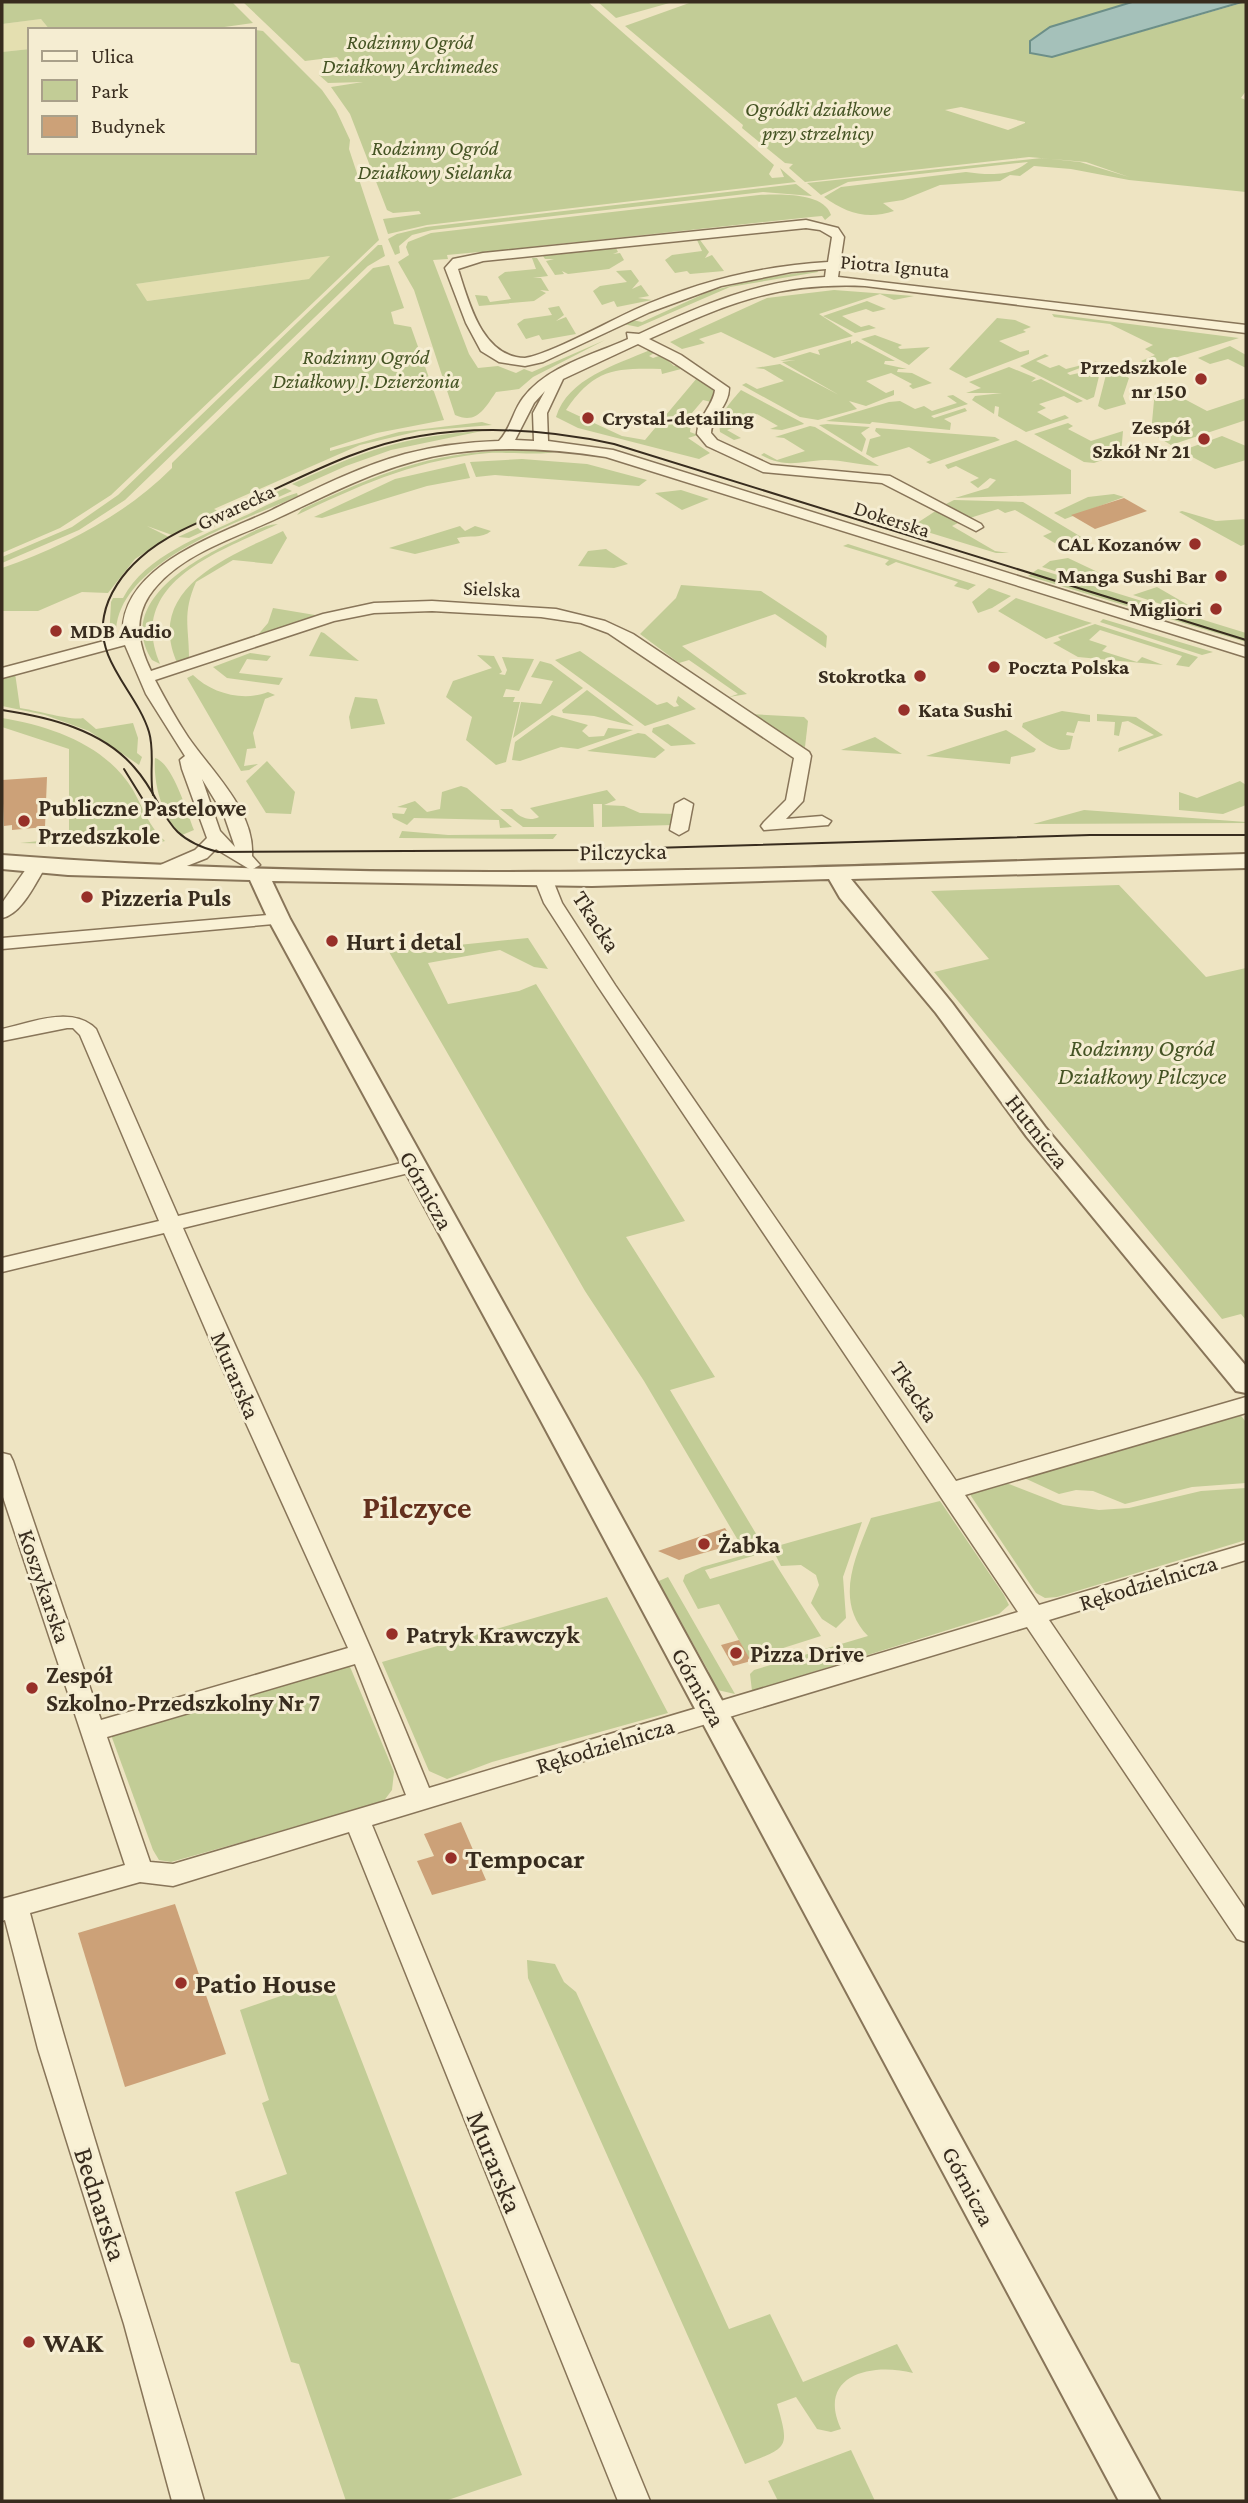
<svg xmlns="http://www.w3.org/2000/svg" width="1248" height="2503" viewBox="0 0 1248 2503" font-family="'Crimson Pro',serif">
<rect width="100%" height="100%" fill="#eee4c2"/>
<g fill="#e4dfb0">
<path d="M41,19L50,30H30V49L2,52V24Z"/>
<path d="M331,256L310,279L146,301L136,284Z"/>
</g>
<g fill="#c2cc96" fill-rule="evenodd">
<path d="M2,2H232L253,23L203,30H50L41,19L2,24Z"/>
<path d="M243,2H588L774,165L769,174L772,178L784,177L780,168L796,182L427,225L388,234L383,219L421,214L419,211L393,213L387,210L350,114L331,87L363,82L328,83L319,75L348,71L337,57L305,61Z"/>
<path d="M598,2H673L616,18Z"/>
<path d="M692,2H1132L1050,27L1052,57L1246,2V91L1241,98L1246,100V192L1129,180L1071,169L1034,166L1020,176L1010,175L1000,181L940,185L903,200L883,203L894,211C867,220 846,213 824,197L841,187L966,172C988,175 1010,177 1028,162L848,182L821,195L807,183L1042,158L1080,162L1129,177L1086,162L1029,157L805,182L789,168L793,164L785,163L742,128L743,125L625,26ZM961,107L1025,122V123L1008,130L945,110Z"/>
<path d="M243,28L263,31L322,90L336,110L350,140L349,149L379,240L111,495L60,528L2,553V52L30,49V152H254V30H222ZM330,256L309,279L147,301L136,284Z"/>
<path d="M796,184L812,196L763,192L432,230L412,235L399,246L400,253L395,255L388,239L397,234L426,227Z"/>
<path d="M759,195C779,194 824,192 831,215L825,220L822,216L811,217L597,240L599,243L579,245L576,242L484,252L485,255L479,252L447,255L448,259L433,260L469,354L478,368L498,366L516,373L524,369L532,372L605,340L533,377L519,389L496,392C485,408 477,425 455,415L414,290L398,262L409,255L406,247L408,242L431,233Z"/>
<path d="M697,240H700L709,252L705,258L712,255L724,271L690,274L687,271L675,273L665,260L672,255L702,251Z"/>
<path d="M378,245H382L385,256L368,266L125,500L79,530L2,563V557L72,527L118,495Z"/>
<path d="M616,248L618,252L613,254L620,253L624,260L609,269L568,274L562,271L564,274L555,275L546,261L554,259H545L543,256Z"/>
<path d="M532,258H537L548,276L533,278H541L549,291L540,290L546,293L534,301L479,306L475,295L487,296L490,302L511,299L498,277L505,272L536,269Z"/>
<path d="M389,265L404,308L391,312L394,324L411,327L444,420L377,433L330,448V451L399,432L482,422L492,425L419,431L360,445L214,509L220,512L172,535L147,526L169,537L135,559L108,593L82,592L38,611H2V568C65,546 125,515 172,468V463L373,268Z"/>
<path d="M809,268H816L818,272L730,287L638,327L623,324L632,320L642,322L708,292L703,289H706L711,291L757,279L811,271Z"/>
<path d="M631,270L639,281L632,289L641,285L649,296L638,298L652,300L617,307L614,301L602,305L593,291L600,286L627,282L616,271Z"/>
<path d="M834,290L914,296L894,300L880,294L819,314L853,336L774,358L721,332L699,339L705,343L682,349L670,342L767,298Z"/>
<path d="M867,301L886,309L873,312L866,309L842,316L861,327L869,325L876,328L855,333L823,316Z"/>
<path d="M559,306L564,315L556,321L566,317L576,334L542,340L539,335L526,339L517,324L524,319L552,315L548,308Z"/>
<path d="M1052,314L1239,338L1149,366L1141,361L1155,355L1145,349L1153,345L1110,324L1054,317Z"/>
<path d="M997,318L1015,320L1031,327L1023,330L1026,332L999,341L1020,352L1029,350V354L966,378L949,369Z"/>
<path d="M875,335L902,345L898,347L900,349L930,347L909,365L861,339Z"/>
<path d="M851,340V344L857,341L895,361H885L884,364L907,369H898L897,372L912,373L932,383L913,389L909,386L912,384L891,373L866,381L886,393L894,390V395L866,406L849,401L857,409L818,420L800,417L742,385L746,383L757,389L784,381L764,369L755,368L780,364L839,395L782,362L796,360L780,361L810,352L820,355L818,350Z"/>
<path d="M1230,346L1246,355V368L1228,359L1210,364L1198,358Z"/>
<path d="M650,350L656,352L649,356L653,358L662,355L674,366L679,365L681,369L662,374L661,369C614,368 594,369 566,410L622,436L645,440L697,378L717,389L711,402L703,400L686,420L697,421V424H691L690,432L698,435L688,438L710,453L699,459L578,428L556,417C568,378 616,365 650,350Z"/>
<path d="M1045,354L1049,356L1036,361L1050,368L1059,365L1066,369L1098,361L1067,373L1070,375L1101,368L1094,397L1087,400L1020,366Z"/>
<path d="M1009,367L1036,378L1031,382L1041,379L1083,401L1077,403L1064,396L1039,404L1046,408L1037,412L1051,420L1065,415L1069,418L1026,432L998,416L999,407L995,406L994,414L972,400L975,396L1002,393H966L981,388L969,382Z"/>
<path d="M1108,367L1129,378L1123,396L1126,404L1105,410L1098,406Z"/>
<path d="M741,390L803,423L804,424L782,430L770,429L778,426L757,414L730,423L735,427L727,430L741,438L734,440L720,432C717,415 731,402 741,390Z"/>
<path d="M1155,390L1167,395L1173,393L1207,411L1246,398V420L1171,445L1151,433Z"/>
<path d="M953,395L968,404L931,416L934,418L965,408L967,411L944,419L951,423L950,430L872,422L870,424L826,421L889,402L900,401L915,409L924,406L932,411L957,403L947,396Z"/>
<path d="M1068,423L1073,426L1068,429L1091,441L1123,431L1121,454H1113L1096,445L1093,447L1108,458L1094,463L1084,462L1034,434Z"/>
<path d="M827,424L870,427L861,433L866,439L862,452L819,425Z"/>
<path d="M810,426L815,427L879,466C860,465 843,460 825,460C801,461 786,469 761,455L764,453L777,460L805,451L784,438L775,437Z"/>
<path d="M876,428L995,437L1000,440L930,464L926,462L931,460L909,447L873,458L866,454L870,439L881,436L875,431Z"/>
<path d="M482,431L391,450L346,466L299,487L292,484C362,451 404,436 482,431Z"/>
<path d="M1222,436L1246,446V460L1215,469L1181,451Z"/>
<path d="M1016,440L1071,470V494L955,498L988,488L996,480L990,478L978,488L970,482L979,478L956,466L948,469L945,465Z"/>
<path d="M521,450L557,451C548,456 504,452 489,453C418,459 360,485 297,515L302,509C382,472 432,451 521,450Z"/>
<path d="M522,459L587,464L647,480L639,486L495,475L476,477L470,462Z"/>
<path d="M465,463L470,478L427,486L322,518L314,517L395,479Z"/>
<path d="M285,488L292,491L189,538L178,537Z"/>
<path d="M681,490L709,499L682,510L655,493Z"/>
<path d="M297,493L298,496C243,521 116,561 116,634L109,640L111,602L113,598H123C146,555 201,537 242,517C260,509 279,498 297,493Z"/>
<path d="M1114,494L1124,497L1065,519L1054,513L1088,497Z"/>
<path d="M954,500L1023,502L1083,538L1058,545L1043,536L1052,532L1015,510L1005,513L998,509L970,518L946,504Z"/>
<path d="M1182,511L1216,521L1246,519V544L1241,546L1179,512Z"/>
<path d="M934,512H942L960,522L952,526L995,551L1009,553H996L911,527Z"/>
<path d="M278,524C220,551 125,582 160,664L152,660C116,604 191,561 232,542C247,535 262,525 278,524Z"/>
<path d="M460,526L465,531L475,526L491,531C482,539 469,535 457,538L460,543L415,554L389,548Z"/>
<path d="M283,531L287,538L272,564L233,560L196,582C182,614 189,627 189,657L178,665C143,589 227,557 283,531Z"/>
<path d="M848,544L976,585L968,590L954,586L958,582L896,562L888,566L885,564L889,560L843,546Z"/>
<path d="M606,549L628,564L614,568L578,566L588,551Z"/>
<path d="M1068,558L1104,575L1087,581L1042,567L1050,561Z"/>
<path d="M1038,569L1246,633V642L1028,576Z"/>
<path d="M681,585L761,591L823,632L827,636L826,648L775,614L682,646L747,694L729,697L738,694L689,660L679,663L640,634L676,598Z"/>
<path d="M1157,587L1195,609L1182,611L1133,595Z"/>
<path d="M989,588L1011,596L992,608L978,613L972,602Z"/>
<path d="M1016,598L1085,621L1092,623L1046,639L998,611Z"/>
<path d="M273,608L315,615L318,616L256,637L268,623Z"/>
<path d="M1103,619L1213,652L1202,655L1100,622Z"/>
<path d="M1095,624L1098,625L1198,657L1189,667L1176,665L1182,656L1100,630L1089,640L1107,646L1102,651L1137,662L1142,657L1163,665L1078,657L1053,643L1061,640L1058,637Z"/>
<path d="M321,632L324,633L359,661L309,656Z"/>
<path d="M580,651L657,705L667,702L674,707L679,706L676,702L678,696L696,709L645,726L555,660Z"/>
<path d="M250,653L271,656L267,661L247,659L239,673L283,678L279,685L227,678L213,667Z"/>
<path d="M477,655L494,656L502,672L499,674L505,675L507,670L502,657L534,659L519,691L506,689L503,697H515L513,702H520L506,762L496,765L466,740L472,717L446,697L453,681L492,668Z"/>
<path d="M540,661L551,664L583,688L513,738L521,702L541,704L553,681L531,677Z"/>
<path d="M15,673L20,708C35,710 72,721 83,718L96,729L133,723L138,738L137,753L142,757L139,765L89,731L45,715L2,706V677Z"/>
<path d="M193,675C211,693 243,702 268,692L275,695L265,699L253,733L256,748L247,749L244,766L258,764L249,770L241,771L187,678Z"/>
<path d="M587,690L634,726L594,716L563,713L562,710Z"/>
<path d="M355,697L377,699L385,724L351,729L349,717Z"/>
<path d="M1062,711L1090,715V722L1078,721L1074,733L1067,732L1066,735L1073,736L1070,749C1054,755 1034,735 1022,727L1023,723Z"/>
<path d="M749,714L804,717L808,721L805,747L798,745Z"/>
<path d="M1097,714L1136,717L1163,735L1118,752L1119,748L1154,735L1128,721L1122,722L1119,736L1114,735L1115,722L1097,721Z"/>
<path d="M552,715L588,725L582,731L589,737L604,736L608,728L633,730L578,749L561,747L520,761L512,760L515,742Z"/>
<path d="M2,718C51,726 106,745 133,790C143,808 149,827 165,841L148,846L20,843L69,838V749L2,727Z"/>
<path d="M668,724L696,744L671,746L652,732L653,728Z"/>
<path d="M1006,730L1036,749L1034,752L1011,757L1010,764L926,756Z"/>
<path d="M638,733L645,734L665,750L655,758L587,751Z"/>
<path d="M875,737L902,754L841,750Z"/>
<path d="M155,758C173,763 187,813 194,830L182,835C162,818 153,783 155,758Z"/>
<path d="M267,761L295,792L291,814L266,813L246,781Z"/>
<path d="M1240,781L1246,785V805L1223,814L1179,810V792L1197,798Z"/>
<path d="M461,786L467,788L512,827L500,828L499,820L414,818L407,825L393,818L392,813L404,814L407,808L397,807L415,801L427,812L440,809L442,792Z"/>
<path d="M607,790L616,800L604,805L624,806L640,813L676,814L673,825L602,827V804H593L594,827H523L500,809H512C519,817 529,822 539,817L530,808Z"/>
<path d="M1084,810L1246,822V823L1033,824Z"/>
<path d="M402,831L448,835L557,834L553,839L399,838Z"/>
<path d="M1119,885L1206,977L1246,968V1320L1241,1314L1222,1319L934,972L989,959L931,891Z"/>
<path d="M528,938L548,969L534,967L500,950L428,963L448,1004L519,991L536,984L685,1221L626,1237L715,1377L670,1390L758,1537L739,1542L644,1381L585,1291L389,952Z"/>
<path d="M1238,1412L1246,1422V1483L1192,1487L1125,1504L1093,1491L1076,1490L1059,1494L1020,1476Z"/>
<path d="M1001,1481L1063,1505L1099,1510L1129,1508L1201,1491L1246,1488V1540L1057,1597L1045,1598L1036,1593L969,1493Z"/>
<path d="M940,1501L1004,1595L1009,1605L999,1614L752,1691L750,1674L754,1670L868,1636C834,1601 855,1558 871,1518Z"/>
<path d="M862,1522L843,1577L846,1618L836,1628L822,1619L811,1603L819,1585L816,1575L801,1565L781,1566L773,1550L705,1570L710,1579L773,1560L821,1636L777,1650L779,1654L751,1662L719,1604L698,1609L683,1581L685,1575L702,1567Z"/>
<path d="M668,1577L735,1694L713,1689L705,1676L709,1672L673,1608L666,1607L652,1584Z"/>
<path d="M607,1597L668,1713L492,1762L447,1779L429,1771L382,1662Z"/>
<path d="M348,1662L394,1772L392,1790L383,1802L171,1862L159,1860L153,1850L111,1735Z"/>
<path d="M527,1960L555,1964L564,1982L576,1992L729,2329L770,2314L803,2382L897,2344L913,2373C872,2362 816,2375 841,2429L831,2432L817,2429L796,2397L777,2404C790,2449 788,2447 745,2464L528,1978Z"/>
<path d="M330,1979L522,2475L445,2501H346L299,2364L291,2362L235,2192L287,2174L262,2103L269,2100L240,2010Z"/>
<path d="M851,2450L875,2501H778L768,2481Z"/>
</g>
<path fill="#a5c1ba" stroke="#6c8f88" stroke-width="2" d="M1132,2H1242L1052,57L1030,53V41L1050,27Z"/>
<g fill="#cca178">
<path d="M1124,498L1147,511L1095,529L1071,515Z"/>
<path d="M47,777L45,827L12,830V825L4,826L2,780Z"/>
<path d="M725,1528L735,1544L679,1560L658,1551Z"/>
<path d="M739,1640L751,1661L733,1666L721,1645Z"/>
<path d="M461,1822L486,1880L432,1895L417,1861L434,1856L424,1834Z"/>
<path d="M175,1904L226,2054L125,2087L78,1933Z"/>
</g>
<g fill="none" stroke-linecap="round" stroke-linejoin="round">
<g stroke="#887559" stroke-width="3">
<g id="minor">
<path d="M806,220L838,228L844,237L838,277L1246,325V333L865,286C777,282 727,304 649,339L681,355L729,388C729,406 712,416 711,433L717,440L771,465L890,476L981,524L983,527L976,531L882,483L763,472L707,446L697,434C698,417 713,406 715,390L671,361L638,344L563,379L547,413L548,441L613,450L1246,647V657L606,457C555,449 504,446 453,453C390,462 336,491 280,517C236,538 177,554 149,596C133,621 139,646 151,671L323,614L374,603L432,601L556,609L605,621L633,634L809,752L811,756L803,801L786,819L822,816L831,821L828,825L764,830L761,826L764,822L786,800L794,758L608,633L581,623L541,617L432,611L374,613L334,621L155,680C165,699 176,719 188,737C212,772 255,811 252,856L260,865L251,870L216,849L207,858L164,875L158,874L155,870L158,866L195,850L207,838L182,769L180,760L185,756L146,694L125,645L2,678V668L123,636C118,565 222,534 272,510C315,489 358,467 405,454C435,446 468,442 499,441C511,428 513,411 523,398C547,366 593,355 628,339L627,333L639,334C700,306 757,281 825,277L826,269L791,272L721,286L650,312L543,362L525,366L499,362L481,351L466,323L445,268L453,259L483,253ZM806,228L820,230L832,237L828,262C760,266 696,282 634,310C608,322 550,354 525,358C482,357 469,303 458,269L483,261ZM545,391L533,413L534,441L515,440L534,403ZM202,779L224,815L235,847L220,831Z"/>
<path d="M684,799L693,804L688,830L679,835L670,830L675,804Z"/>
<path d="M37,861L46,866C36,882 22,914 2,918V903L31,862Z"/>
<path d="M543,873L552,878L562,903L615,985L956,1481L1246,1397V1413L965,1495L1039,1605L1246,1544V1560L1049,1620L1246,1910V1942L1237,1939L1027,1627L372,1825L650,2501H618L349,1832L173,1886L140,1882L30,1913C82,2111 148,2304 204,2501H172L124,2324L38,2049L5,1920L2,1921V1899L125,1865L2,1494V1453L10,1455L13,1461L101,1720L348,1648L245,1421L164,1233L2,1272V1258L159,1221L80,1035L73,1028H67L2,1041V1029C31,1023 72,1005 96,1029L178,1216L414,1160L424,1166L421,1170L183,1228C265,1415 353,1599 429,1788L1018,1612L597,985L544,903L534,878ZM355,1664L406,1795L173,1864L150,1862L107,1737Z"/>
<path d="M279,914L285,915L288,919L285,923L2,949V938Z"/>
</g>
</g>
<g stroke="#887559" stroke-width="4">
<path id="tertiary" d="M1246,854V868L851,879L952,1003L1045,1127L1246,1366V1393L1236,1391L1027,1137L936,1013L840,898L829,879L592,886L272,881L290,919L568,1419L1160,2501H1119L540,1419L268,919L250,880L68,875L2,869V855C415,887 832,866 1246,854Z"/>
</g>
<use href="#minor" fill="#f9f1d5" fill-rule="evenodd"/>
<use href="#tertiary" fill="#f9f1d5" fill-rule="evenodd"/>
<g stroke="#382c1e" stroke-width="2">
<path d="M2,710C49,717 102,730 134,767C169,806 158,836 218,852L583,850L1090,835H1246"/>
<path d="M124,769L150,811"/>
<path d="M153,795C149,774 155,752 149,732C137,692 95,661 104,616C108,594 123,573 140,558C170,531 210,518 247,502C303,477 358,446 420,436C485,425 550,430 614,444L1246,640"/>
</g>
</g>
<g fill="#973029" stroke="#f5edd2" stroke-width="2.5">
<circle cx="1201" cy="379" r="7"/>
<circle cx="588" cy="418" r="7"/>
<circle cx="1204" cy="439" r="7"/>
<circle cx="1195" cy="544" r="7"/>
<circle cx="1221" cy="576" r="7"/>
<circle cx="1216" cy="609" r="7"/>
<circle cx="56" cy="631" r="7"/>
<circle cx="994" cy="667" r="7"/>
<circle cx="920" cy="676" r="7"/>
<circle cx="904" cy="710" r="7"/>
<circle cx="24" cy="821" r="7"/>
<circle cx="87" cy="897" r="7"/>
<circle cx="332" cy="941" r="7"/>
<circle cx="704" cy="1544" r="7"/>
<circle cx="392" cy="1634" r="7"/>
<circle cx="736" cy="1653" r="7"/>
<circle cx="32" cy="1688" r="7"/>
<circle cx="451" cy="1858" r="7"/>
<circle cx="181" cy="1983" r="7"/>
<circle cx="29" cy="2342" r="7"/>
</g>
<g text-anchor="middle" dominant-baseline="central" stroke-width="6" stroke-linejoin="round" paint-order="stroke">
<g font-size="21" font-style="italic" fill="#455424" stroke="#f5edd2">
<text x="410" y="42">Rodzinny Ogród<tspan x="410" dy="24">Działkowy Archimedes</tspan></text>
<text x="818" y="109">Ogródki działkowe<tspan x="818" dy="24">przy strzelnicy</tspan></text>
<text x="435" y="148">Rodzinny Ogród<tspan x="435" dy="24">Działkowy Sielanka</tspan></text>
<text x="366" y="357">Rodzinny Ogród<tspan x="366" dy="24">Działkowy J. Dzierżonia</tspan></text>
</g>
<g font-size="21" fill="#382c1e" stroke="#f5edd2">
<text transform="translate(895 266) rotate(5)">Piotra Ignuta</text>
<text transform="translate(236 507) rotate(-25)">Gwarecka</text>
<text transform="translate(892 519) rotate(18)">Dokerska</text>
<text transform="translate(492 589) rotate(3)">Sielska</text>
</g>
<g font-size="21" font-weight="bold" fill="#382c1e" stroke="#f5edd2" text-anchor="end">
<text x="1187" y="367">Przedszkole<tspan x="1187" dy="24">nr 150</tspan></text>
<text x="602" y="418" text-anchor="start">Crystal-detailing</text>
<text x="1190" y="427">Zespół<tspan x="1190" dy="24">Szkół Nr 21</tspan></text>
<text x="1181" y="544">CAL Kozanów</text>
<text x="1207" y="576">Manga Sushi Bar</text>
<text x="1202" y="609">Migliori</text>
<text x="70" y="631" text-anchor="start">MDB Audio</text>
<text x="1008" y="667" text-anchor="start">Poczta Polska</text>
<text x="906" y="676">Stokrotka</text>
<text x="918" y="710" text-anchor="start">Kata Sushi</text>
</g>
<g font-size="24" font-weight="bold" fill="#382c1e" stroke="#f5edd2" text-anchor="start">
<text x="38" y="807">Publiczne Pastelowe<tspan x="38" dy="28">Przedszkole</tspan></text>
<text x="101" y="897">Pizzeria Puls</text>
<text x="346" y="941">Hurt i detal</text>
<text x="718" y="1544">Żabka</text>
<text x="406" y="1634">Patryk Krawczyk</text>
<text x="750" y="1653">Pizza Drive</text>
<text x="46" y="1674">Zespół<tspan x="46" dy="28">Szkolno-Przedszkolny Nr 7</tspan></text>
</g>
<g font-size="24" fill="#382c1e" stroke="#f5edd2">
<text transform="translate(623 851) rotate(-1)">Pilczycka</text>
<text transform="translate(597 921) rotate(57)">Tkacka</text>
<text transform="translate(1038 1131) rotate(52)">Hutnicza</text>
<text transform="translate(427 1190) rotate(61)">Górnicza</text>
<text transform="translate(236 1375) rotate(67)">Murarska</text>
<text transform="translate(915 1391) rotate(56)">Tkacka</text>
<text transform="translate(1148 1582) rotate(-17)">Rękodzielnicza</text>
<text transform="translate(45 1586) rotate(71)">Koszykarska</text>
<text transform="translate(699 1687) rotate(61)">Górnicza</text>
<text transform="translate(605 1745) rotate(-17)">Rękodzielnicza</text>
<text transform="translate(969 2186) rotate(62)">Górnicza</text>
</g>
<g font-size="24" font-style="italic" fill="#455424" stroke="#f5edd2">
<text x="1142" y="1047">Rodzinny Ogród<tspan x="1142" dy="28">Działkowy Pilczyce</tspan></text>
</g>
<g font-size="28" font-weight="bold" fill="#382c1e" stroke="#f5edd2" text-anchor="start">
<text x="465" y="1858">Tempocar</text>
<text x="195" y="1983">Patio House</text>
<text x="43" y="2342">WAK</text>
</g>
<g font-size="28" fill="#382c1e" stroke="#f5edd2">
<text transform="translate(495 2162) rotate(68)">Murarska</text>
<text transform="translate(101 2204) rotate(72)">Bednarska</text>
</g>
<g font-size="32" font-weight="bold" fill="#64301d" stroke="#f5edd2">
<text x="417" y="1507">Pilczyce</text>
</g>
</g>
<rect width="1248" height="2503" fill="none" stroke="#382c1e" stroke-width="7"/>
<rect x="28" y="28" width="228" height="126" fill="#f5edd2" stroke="#a9a08a" stroke-width="2"/>
<rect x="42" y="51" width="35" height="10" fill="#f9f1d5" stroke="#a9a08a" stroke-width="2"/>
<text x="91" y="63" font-size="21" fill="#382c1e">Ulica</text>
<rect x="42" y="80" width="35" height="21" fill="#c2cc96" stroke="#a9a08a" stroke-width="2"/>
<text x="91" y="98" font-size="21" fill="#382c1e">Park</text>
<rect x="42" y="116" width="35" height="21" fill="#cca178" stroke="#a9a08a" stroke-width="2"/>
<text x="91" y="133" font-size="21" fill="#382c1e">Budynek</text>
</svg>
